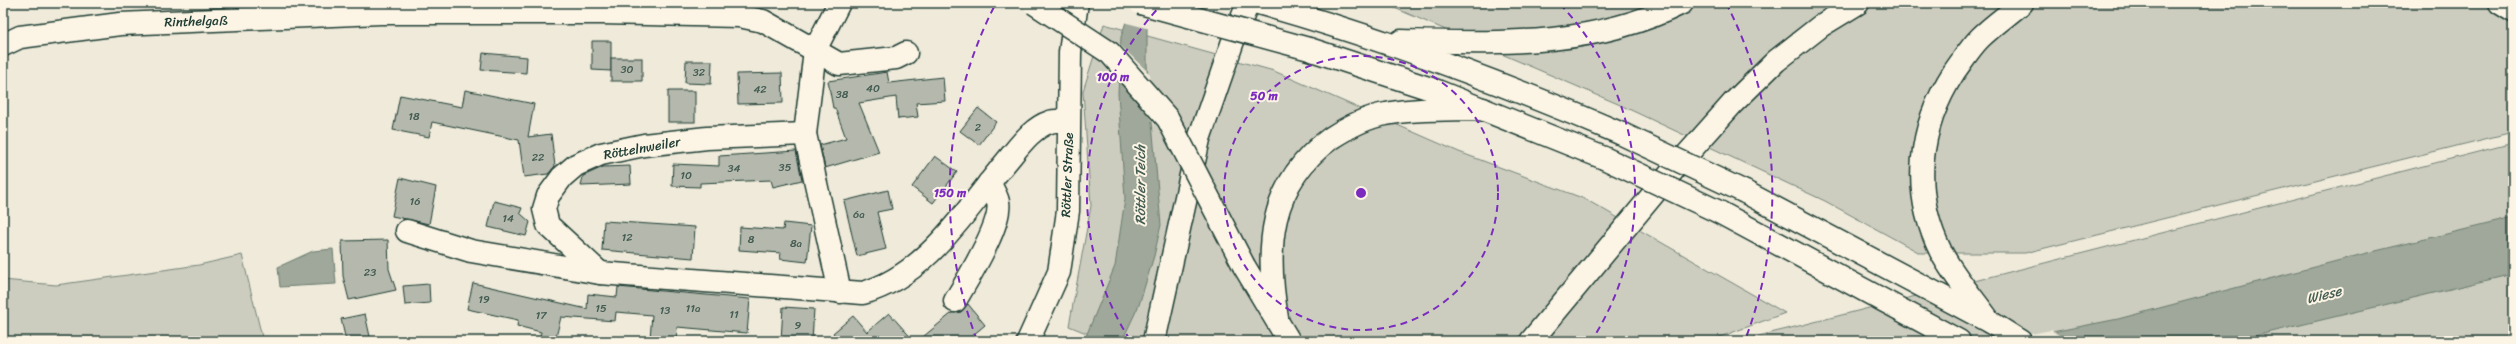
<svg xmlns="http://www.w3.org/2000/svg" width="2516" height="344" viewBox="0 0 2516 344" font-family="Sriracha,sans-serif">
<rect width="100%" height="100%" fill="#efeada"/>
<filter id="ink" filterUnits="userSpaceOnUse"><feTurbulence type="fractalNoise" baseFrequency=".025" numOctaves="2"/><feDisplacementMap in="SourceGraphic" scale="8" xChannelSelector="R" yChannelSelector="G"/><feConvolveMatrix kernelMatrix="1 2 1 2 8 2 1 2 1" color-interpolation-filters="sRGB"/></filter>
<g filter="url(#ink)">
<g fill="#cccdbf" stroke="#76857a">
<path d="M1383,3H2513V132L2025,253H1920L1825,201L1618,104Z"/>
<path d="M1104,24L1274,71L1459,152L1585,199L1785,313L1709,341H1106L1069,326L1091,206L1083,91Z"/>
<path d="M2513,143V341H1738L1787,329Z"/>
<path d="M242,255L263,341H3V280L56,285L199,265Z"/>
</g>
<g fill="#9fa89a" stroke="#6c7d71">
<path d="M1132,3H1162L1147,29V65L1161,225L1154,256L1139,305L1122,341H1084L1115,266L1125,199L1118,93L1121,37Z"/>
<path d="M2513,218V274L2234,341H2007L2118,319L2363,254Z"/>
<path d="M333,249L336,284L280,287L278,267L313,251Z"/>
</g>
<g fill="#efeada">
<path d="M1130,3L1164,4L1150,29L1123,22Z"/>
<path d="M1118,43L1150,74L1155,126L1146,111L1117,78Z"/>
<path d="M2051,330L2068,341H2005L2006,339Z"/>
</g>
<g fill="#b5b9ad" stroke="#1f3d34">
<path d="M592,41H611V71L592,70Z"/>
<path d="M483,53L527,57L526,73L481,70Z"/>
<rect x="611" y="58" width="31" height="23"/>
<path d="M686,61H712L711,84L685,83Z"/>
<path d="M887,72L889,83L943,77L945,101L916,103L918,117L898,119L896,97L859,103L879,152L825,168L820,145L846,138L835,108H833L828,81Z"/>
<path d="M782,73L783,103L738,104L737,74Z"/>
<path d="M465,90L534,104L528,137L551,134L555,166L548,174L524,177L519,140L432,122L429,137L393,130L400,95L462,107Z"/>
<rect x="668" y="91" width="27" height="31"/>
<path d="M978,108L996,122L979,145L960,131Z"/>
<path d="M796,151L802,180L773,187L771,180L700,183V187L672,186L673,164L719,166V156Z"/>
<path d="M935,156L957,172L933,203L912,187Z"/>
<path d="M630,166L631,184L581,186L583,176L603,167Z"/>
<path d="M400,178L436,187L429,224L392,216Z"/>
<path d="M888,190L892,209L877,212L886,249L857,256L844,201Z"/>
<path d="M494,201L522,208L520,213L530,222L526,236L488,227Z"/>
<path d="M604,221L695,227L693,258L602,250Z"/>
<path d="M784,223L811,226L807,262L780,259L781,253L739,250L740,227L783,230Z"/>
<path d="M388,240L389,269L396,290L349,300L343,276L342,241Z"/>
<path d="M473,283L587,309L588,294L617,297L618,287L750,299L747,333L677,327L676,340L650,338L652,315L616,312L615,321L561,317L555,341H539L541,332L517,326L518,320L467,309Z"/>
<path d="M429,284L430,303L405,305L403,286Z"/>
<path d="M968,304L985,325L966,341H918L952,313L961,312Z"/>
<path d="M783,307L814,309L812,341H781Z"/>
<path d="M889,313L914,341H839L833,333L853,316L867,332Z"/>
<path d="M365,314L371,341H346L341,319Z"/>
</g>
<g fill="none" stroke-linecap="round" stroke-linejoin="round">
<g stroke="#1f3d34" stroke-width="25">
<g id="minor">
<path d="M839,3L815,50L805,134L840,292"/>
<path d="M3,45L20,37L120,24L380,13H601L739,16L763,21L839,64L896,58L906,53"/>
<path d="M407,231L471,251L600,273L863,293C927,275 965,211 1006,162C1018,148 1031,128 1050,122C1055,120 1063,121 1068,121"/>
<path d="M600,273L548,225L544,209L548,196L562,177L576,165L601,154L644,145L707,138L805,134"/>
<path d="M955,301C966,282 1003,223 998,202C997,196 992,188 989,183"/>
<path d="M1028,341L1059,272L1068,211L1070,52L1077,3"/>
<path d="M1154,341L1199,139L1233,41L1248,3"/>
</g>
</g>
<g stroke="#1f3d34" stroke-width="25">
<g id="highway">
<path d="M1258,3C1383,38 1503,83 1622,134"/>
<path d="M2500,3L2513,11"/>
<path d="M1401,41C1499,43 1592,48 1682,3"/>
<path d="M1309,49L1437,91L1604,158"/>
<path d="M1745,192L1990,322L2020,341"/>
<path d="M1719,212L1959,341"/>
<path d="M1244,266L1289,341"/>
<path d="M1277,318C1265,248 1268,184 1331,138C1348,127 1366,117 1386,114C1418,108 1451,110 1483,109"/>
<path d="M1990,322C1974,299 1954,277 1941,252C1911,192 1918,128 1954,72C1962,61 1970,48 1980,38C1993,25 2008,15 2022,3"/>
<path d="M1531,341L1675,168L1733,103L1776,61L1822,25L1858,3"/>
</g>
</g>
<use href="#minor" stroke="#fcf5e5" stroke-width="22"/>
<use href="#highway" stroke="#fcf5e5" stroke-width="22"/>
<g stroke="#1f3d34" stroke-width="25" stroke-linecap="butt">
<g id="highway-bridge">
<path d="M1034,3L1110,53L1168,119L1244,266"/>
<path d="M1140,3L1309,49"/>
<path d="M1622,134L1745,192"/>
<path d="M1604,158L1719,212"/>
</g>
</g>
<use href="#highway-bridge" stroke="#fcf5e5" stroke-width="22"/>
</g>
</g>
<g fill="none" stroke="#7b2cbf" stroke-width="2" stroke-dasharray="7 5">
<circle cx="1361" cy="193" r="137"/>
<path d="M1130 340A274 274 0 0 1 1162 4M1560 4A274 274 0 0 1 1592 340"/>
<path d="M977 340A411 411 0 0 1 996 3M1726 3A411 411 0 0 1 1745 340"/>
</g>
<g text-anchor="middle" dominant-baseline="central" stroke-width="4" stroke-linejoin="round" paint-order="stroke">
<g font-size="11" fill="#445c52">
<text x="627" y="69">30</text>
<text x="699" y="72">32</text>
<text x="873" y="88">40</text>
<text x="760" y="89">42</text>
<text x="842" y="94">38</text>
<text x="414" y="116">18</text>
<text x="978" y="127">2</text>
<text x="538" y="157">22</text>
<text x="785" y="167">35</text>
<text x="734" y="168">34</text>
<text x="686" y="175">10</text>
<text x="415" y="201">16</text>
<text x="859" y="214">6a</text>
<text x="508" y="218">14</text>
<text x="627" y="237">12</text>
<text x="751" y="239">8</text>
<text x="796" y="243">8a</text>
<text x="370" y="272">23</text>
<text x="484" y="299">19</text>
<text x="601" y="308">15</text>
<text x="693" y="308">11a</text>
<text x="665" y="310">13</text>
<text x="734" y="314">11</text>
<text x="541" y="315">17</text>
<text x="798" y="325">9</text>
</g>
<g font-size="13" fill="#1f3d34" stroke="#fcf5e5">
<text transform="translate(196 21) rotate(-2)">Rinthelgaß</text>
<text transform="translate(642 148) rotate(-10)">Röttelnweiler</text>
<text transform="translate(1067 175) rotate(-88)">Röttler Straße</text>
</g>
<g font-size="14" font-style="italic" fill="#455d53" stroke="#fcf5e5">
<text transform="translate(1140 185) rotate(-90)">Röttler Teich</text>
<text transform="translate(2324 295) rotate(-14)">Wiese</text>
</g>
</g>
<circle cx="1361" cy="193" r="6" fill="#7b2cbf" stroke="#fcf5e5" stroke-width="2"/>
<g font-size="12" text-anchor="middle" font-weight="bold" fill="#7b2cbf" stroke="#fcf5e5" stroke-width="4" stroke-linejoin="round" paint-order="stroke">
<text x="1113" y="81">100 m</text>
<text x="1264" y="100">50 m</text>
<text x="950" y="197">150 m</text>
</g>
<rect width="2516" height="344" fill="none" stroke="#fcf5e5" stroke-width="16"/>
<rect x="8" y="8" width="2500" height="328" fill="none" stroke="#1f3d34" stroke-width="1.5" filter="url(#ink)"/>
</svg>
